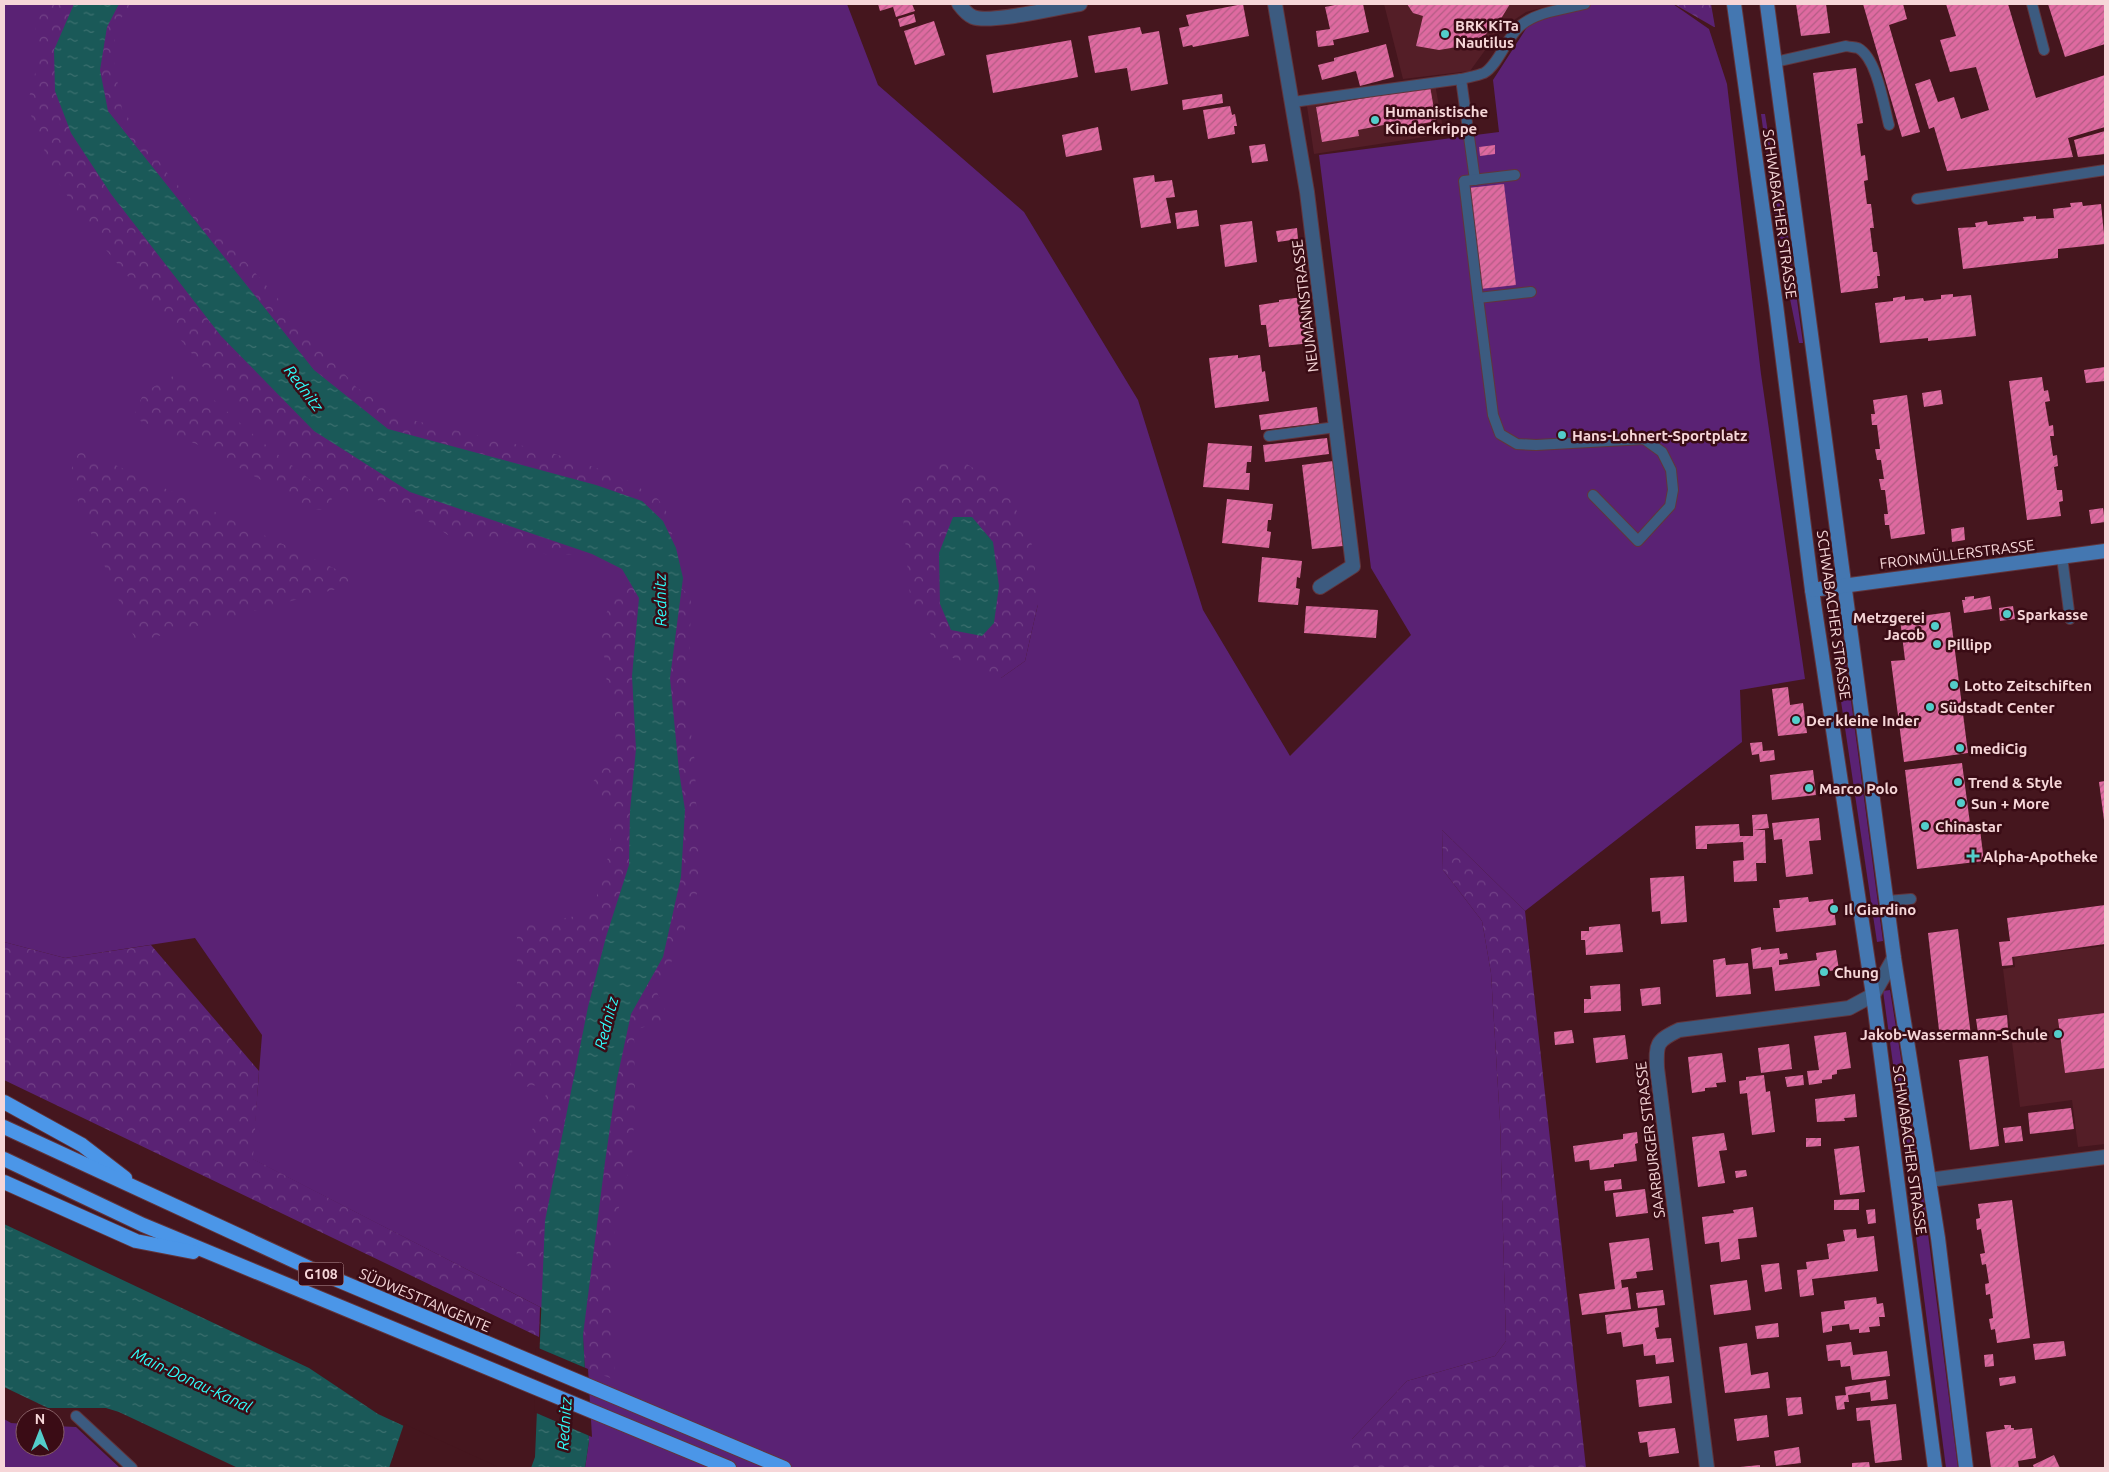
<svg xmlns="http://www.w3.org/2000/svg" width="2109" height="1472" viewBox="0 0 2109 1472" font-family="Ubuntu,sans-serif">
<defs>
<pattern id="forest-crowns" width="20" height="18" patternUnits="userSpaceOnUse" patternTransform="scale(1.25)"><rect width="20" height="18" fill="#5a2274"/><path d="M2 6a3 3 0 1 1 6 0M12 15a3 3 0 1 1 6 0" fill="none" stroke="#724187"/></pattern>
<pattern id="water-ripples" width="26" height="14" patternUnits="userSpaceOnUse" patternTransform="scale(1.25)"><rect width="26" height="14" fill="#1a5958"/><path d="M2 4q2-2 4 0t4 0M15 11q2-2 4 0t4 0" fill="none" stroke="#3c706f"/></pattern>
<pattern id="building-hatch" width="6" height="6" patternUnits="userSpaceOnUse" patternTransform="scale(1.25)"><rect width="6" height="6" fill="#de6aa0"/><path d="M-1 1l2-2M0 6l6-6M5 7l2-2" fill="none" stroke="#b25d84"/></pattern>
</defs>
<rect width="100%" height="100%" fill="#45161e"/>
<g fill="#541e27">
<path d="M1384,4H1557L1526,12L1505,26L1491,42L1470,71L1403,79Z"/>
<path d="M1435,84L1444,134L1314,154L1307,106Z"/>
<path d="M2105,946V1144L2078,1147L2072,1100L2020,1107L2003,969L2015,967L2014,957Z"/>
</g>
<g fill="#5a2274" fill-rule="evenodd">
<path d="M4,4H847L878,85L1024,212L1138,400L1203,610L1290,756L1411,635L1371,568L1319,155L1499,132L1493,80L1529,24L1592,4H1673L1709,29L1727,84L1761,374L1805,679L1740,690L1742,742L1525,911L1442,830L1443,870L1482,921L1491,973L1500,1121L1506,1341L1495,1356L1407,1381L1352,1439V1468H585L589,1441L583,1335L540,1307L252,1159L262,1035L195,938L65,958L4,942ZM1038,604L1025,661L1001,678Z"/>
<path d="M1761,114H1765L1770,145L1784,207L1803,343H1799L1779,245Z"/>
<path d="M1843,640L1883,941L1877,942L1832,641Z"/>
<path d="M1890,990L1918,1164L1907,1166L1883,991Z"/>
<path d="M1922,1187L1927,1223L1915,1225L1910,1189Z"/>
<path d="M1928,1234L1958,1468H1946L1916,1236Z"/>
<path d="M4,1419L11,1423L25,1424V1447H55V1426L76,1427L120,1468H4Z"/>
</g>
<g fill="url(#forest-crowns)">
<path d="M49,4H74L54,50L71,133L111,194L221,336L314,431L409,492L592,554L548,555L498,540L452,538L411,509L340,490L258,422L203,367L92,233L49,168L42,141L27,106L39,57L35,23Z"/>
<path d="M119,4H133L115,25L114,62L122,109L168,174L357,388L416,421L549,452L620,476L658,499L677,528L670,536L663,521L642,501L596,485L388,429L314,370L108,111L100,70L107,27Z"/>
<path d="M1674,4H1711L1715,27H1714Z"/>
<path d="M173,376L213,399L257,438L331,496L334,511L312,509L201,446L133,418L144,392Z"/>
<path d="M80,453H90L363,582L136,642L68,477L78,454Z"/>
<path d="M932,464H967L1008,491L1033,547L1038,604L1025,661L1001,678L946,655L911,607L901,493Z"/>
<path d="M631,583L639,598L632,676L636,749L630,811L629,865L606,937L588,1007L545,1221L542,1266L535,1270L517,1260L514,1206L516,1171L547,1092L537,1085L525,1087L510,1073L517,995V927L592,913L609,854L612,813L592,783L616,753L615,714L607,684L601,624L620,585Z"/>
<path d="M681,588L691,597L688,711L695,763L696,802L700,842L697,893L684,932L670,965L655,988L668,1017L654,1024L634,1030L635,1102L632,1157L615,1223L610,1285L615,1380L585,1368L583,1335L605,1162L617,1079L631,1014L663,957L685,810L679,771L670,678Z"/>
<path d="M1442,830L1525,911L1586,1468H1352V1439L1407,1381L1495,1356L1506,1341L1500,1121L1491,973L1482,921L1443,870Z"/>
<path d="M4,942L65,958L151,945L259,1071L253,1159L540,1307L539,1337L4,1080Z"/>
</g>
<g fill="url(#water-ripples)">
<path d="M74,4H119L107,27L100,70L108,111L314,370L388,429L596,485L642,501L663,521L676,548L683,578L670,678L679,771L685,810L681,877L663,957L631,1014L617,1079L605,1162L583,1335L589,1441L585,1468H531L535,1457L545,1221L588,1007L606,937L629,865L630,811L636,749L632,676L639,598L622,569L592,554L410,492L314,431L221,336L111,194L71,133L55,91L54,50Z"/>
<path d="M953,517H972L993,542L999,586L994,623L982,636L951,630L940,604L939,553Z"/>
<path d="M4,1224L309,1368L378,1414L495,1468H238L119,1412L106,1408H48L4,1387Z"/>
</g>
<g fill="#45161e">
<path d="M536,1347L588,1369L592,1437L534,1412Z"/>
<path d="M404,1424L496,1466L497,1468H389Z"/>
</g>
<g fill="url(#building-hatch)">
<path d="M878,4H912L915,11L896,17L893,7L880,11Z"/>
<path d="M1243,4L1249,36L1193,47L1192,45L1183,47L1179,28L1189,26L1186,15Z"/>
<path d="M1340,4H1363L1369,32L1333,40L1334,45L1318,47L1316,31L1330,29L1325,7Z"/>
<path d="M1407,4H1510L1502,17L1485,35L1463,46L1439,50L1416,46L1423,16L1413,13Z"/>
<path d="M1796,4H1826L1830,33L1801,36Z"/>
<path d="M1863,4H1903L1907,19L1889,25L1920,132L1902,137Z"/>
<path d="M1946,4H2008L2036,98L2105,75V127L2068,138L2073,157L1947,171L1934,127L1929,129L1915,84L1930,79L1938,102L1954,97L1961,119L1989,110L1976,67L1950,72L1940,40L1956,36Z"/>
<path d="M2048,4H2105V44L2065,57Z"/>
<path d="M914,14L916,22L900,27L898,19Z"/>
<path d="M934,21L945,55L915,65L904,31Z"/>
<path d="M1140,27L1142,34L1159,31L1168,84L1131,91L1127,68L1095,73L1088,36Z"/>
<path d="M1071,40L1078,77L993,93L986,55Z"/>
<path d="M1386,44L1394,77L1360,86L1356,71L1322,80L1318,65L1334,61V58Z"/>
<path d="M1856,68L1863,123L1857,124L1861,156L1865,155L1868,180L1864,181L1867,204H1871L1874,228H1870L1873,252H1877L1880,276H1877L1878,288L1841,293L1813,73Z"/>
<path d="M1430,86L1436,121L1400,128L1399,122L1358,130L1359,136L1322,142L1316,107Z"/>
<path d="M1222,94L1223,103L1183,110L1182,100Z"/>
<path d="M1230,106L1232,115L1235,114L1237,126H1234L1235,134L1208,139L1203,110Z"/>
<path d="M1098,127L1102,150L1066,157L1062,135Z"/>
<path d="M2105,131V154L2078,157L2074,140Z"/>
<path d="M1265,144L1268,161L1252,163L1249,146Z"/>
<path d="M1495,145V154L1480,156L1479,147Z"/>
<path d="M1154,175L1155,182L1172,180L1175,197L1166,198L1171,223L1141,228L1133,178Z"/>
<path d="M1504,184L1516,285L1480,289L1468,188Z"/>
<path d="M2082,202L2083,206L2101,204L2105,244L2058,249V258L1963,269L1958,228L1976,227L1975,223L1987,221L1988,225L2024,221L2023,217L2036,216V219L2054,218L2053,209L2071,207L2070,203Z"/>
<path d="M1197,210L1199,226L1177,229L1175,213Z"/>
<path d="M1252,221L1257,262L1225,267L1220,225Z"/>
<path d="M1297,228L1298,239L1278,242L1276,231Z"/>
<path d="M1953,294V297L1971,295L1976,336L1928,341V338L1880,343L1875,303L1893,301V298L1905,296V300L1923,298L1924,301L1941,299V295Z"/>
<path d="M1303,297L1305,309H1309L1313,343L1269,347L1266,325H1261L1259,305L1279,302V300Z"/>
<path d="M1238,355V358L1260,355L1262,372L1265,371L1269,401L1215,408L1209,358Z"/>
<path d="M2105,367V381L2086,383L2084,370Z"/>
<path d="M2042,377L2044,391L2048,390L2050,401L2045,402L2049,426L2053,425L2054,436H2050L2053,456L2057,455L2058,466L2054,467L2057,490H2062L2063,501L2059,502L2061,516L2027,520L2009,381Z"/>
<path d="M1941,390L1943,404L1924,407L1922,393Z"/>
<path d="M1907,395L1925,534L1891,539L1889,525H1885L1884,514H1888L1885,490H1881L1879,479H1884L1881,460H1877L1875,449H1880L1877,425H1872L1871,414H1875L1873,400Z"/>
<path d="M1317,407L1319,423L1261,430L1259,415Z"/>
<path d="M1327,438L1329,454L1265,462L1263,445Z"/>
<path d="M1208,443L1252,446L1251,462H1247L1246,473H1250L1249,490L1203,487Z"/>
<path d="M1333,461L1343,546L1312,549L1302,465Z"/>
<path d="M1227,499L1273,504L1271,520H1268L1267,531L1271,532L1269,548L1222,543Z"/>
<path d="M2103,508L2105,522L2091,524L2089,510Z"/>
<path d="M1964,527L1965,540L1952,542L1951,529Z"/>
<path d="M1262,557L1302,561L1300,578L1297,577L1296,588L1300,589L1298,605L1258,602Z"/>
<path d="M1974,596V599L1990,596L1992,609L1964,613L1962,600H1965V597Z"/>
<path d="M1306,606L1378,610L1376,638L1304,633Z"/>
<path d="M2013,606L2015,619L2000,621L1999,608Z"/>
<path d="M1950,612L1968,753L1904,762L1891,661L1905,660L1900,619Z"/>
<path d="M1788,687L1790,705L1803,703L1807,733L1778,736L1772,689Z"/>
<path d="M1762,742L1763,751L1774,750L1775,760L1760,762L1759,754L1752,755L1750,743Z"/>
<path d="M1962,763L1971,831L1980,830L1984,861L1917,869L1905,770Z"/>
<path d="M1813,770L1816,795L1772,800L1770,775Z"/>
<path d="M2105,781V820H2104L2099,782Z"/>
<path d="M1767,814L1769,828L1753,830L1752,815Z"/>
<path d="M1819,818L1821,840L1809,841L1813,874L1786,877L1782,839L1774,840L1772,823Z"/>
<path d="M1739,824L1740,836H1753V830H1765L1766,863H1756L1757,881L1734,882L1733,861L1744,860L1743,842L1707,844V849H1696L1695,826Z"/>
<path d="M1684,876L1687,922L1661,924L1660,911L1652,912L1650,878Z"/>
<path d="M1808,897L1809,902L1833,899L1836,925L1776,932L1773,908H1780L1779,900Z"/>
<path d="M2105,905V944L2012,957L2013,965L2002,966L1999,942L2010,941L2007,918Z"/>
<path d="M1620,924L1623,952L1586,955L1585,940H1581V931H1589V927Z"/>
<path d="M1958,929L1971,1036L1940,1039L1928,933Z"/>
<path d="M1761,947V950L1779,948L1780,954L1787,953L1788,959L1779,960V965L1817,960L1816,953L1836,950L1839,970L1818,972L1820,986L1775,991L1772,967L1753,969L1751,949Z"/>
<path d="M1725,958L1726,965L1748,963L1751,994L1716,997L1713,960Z"/>
<path d="M1620,984L1621,1011L1584,1013V999H1591L1590,986Z"/>
<path d="M1660,987L1661,1004L1642,1006L1640,989Z"/>
<path d="M2105,1013V1068L2065,1073L2058,1019Z"/>
<path d="M2007,1015L2008,1029L1978,1033L1976,1019Z"/>
<path d="M1572,1030L1574,1043L1555,1045L1554,1032Z"/>
<path d="M1846,1032L1851,1068L1837,1070V1074L1832,1075V1079L1822,1080V1083L1809,1085L1807,1071L1819,1070L1814,1036Z"/>
<path d="M1625,1035L1628,1059L1596,1063L1593,1038Z"/>
<path d="M1789,1044L1792,1069L1761,1073L1758,1048Z"/>
<path d="M1722,1053L1726,1082L1716,1083L1717,1087L1705,1088V1091L1692,1093L1688,1057Z"/>
<path d="M1988,1056L1999,1146L1970,1150L1959,1060Z"/>
<path d="M1764,1075L1766,1092L1770,1091L1775,1132L1752,1135L1747,1093L1740,1094L1739,1081L1746,1080V1077Z"/>
<path d="M1803,1075L1804,1085L1787,1087L1785,1077Z"/>
<path d="M1855,1094L1857,1117L1844,1118L1845,1121L1817,1122L1815,1099Z"/>
<path d="M2071,1108L2074,1129L2030,1134L2028,1113Z"/>
<path d="M2021,1126L2023,1141L2005,1143L2003,1128Z"/>
<path d="M1637,1132L1638,1143L1635,1144L1637,1161L1614,1164V1167L1590,1170L1589,1160L1575,1162L1573,1146L1623,1139V1134Z"/>
<path d="M1724,1133L1727,1150L1719,1151L1725,1183L1698,1187L1692,1137Z"/>
<path d="M1806,1138H1821V1146L1806,1147Z"/>
<path d="M1859,1146L1865,1192L1840,1195L1834,1149Z"/>
<path d="M1746,1170L1747,1176L1736,1178L1735,1171Z"/>
<path d="M1621,1179L1622,1189L1605,1191L1604,1181Z"/>
<path d="M1645,1189L1648,1213L1616,1217L1613,1193Z"/>
<path d="M1859,1199V1210H1834V1200Z"/>
<path d="M2012,1200L2030,1338L1997,1343L1995,1329L1991,1330L1989,1319L1993,1318L1990,1294L1986,1295L1985,1284L1989,1283L1986,1264L1982,1265L1980,1254L1985,1253L1981,1229L1977,1230L1976,1219L1980,1218L1978,1204Z"/>
<path d="M1753,1207L1757,1237L1738,1239L1740,1259L1721,1262L1719,1242L1705,1244L1702,1217L1734,1213L1733,1210Z"/>
<path d="M1875,1209L1876,1223L1868,1224L1866,1210Z"/>
<path d="M1856,1229L1857,1238L1874,1236L1878,1271L1812,1279L1814,1295L1800,1297L1797,1270L1807,1269L1806,1262L1829,1259L1827,1244L1845,1241L1843,1230Z"/>
<path d="M1649,1238L1653,1270L1636,1272L1637,1278L1621,1280L1622,1288L1628,1287L1631,1309L1582,1315L1579,1294L1615,1289L1609,1243Z"/>
<path d="M1779,1263L1782,1289L1765,1292L1761,1265Z"/>
<path d="M1747,1280L1751,1310L1714,1315L1710,1285Z"/>
<path d="M1663,1290L1665,1305L1638,1308L1636,1293Z"/>
<path d="M1876,1297L1877,1304L1883,1303L1885,1317H1879L1880,1326L1869,1327L1870,1332L1859,1333V1329L1850,1330L1849,1324L1832,1326V1331L1823,1333L1821,1312L1845,1309L1844,1301Z"/>
<path d="M1657,1308L1659,1327L1655,1328L1657,1339L1671,1338L1674,1362L1656,1364L1655,1355L1644,1356L1643,1344L1623,1347L1621,1332L1607,1334L1605,1315Z"/>
<path d="M1778,1323L1779,1337L1757,1339L1755,1326Z"/>
<path d="M2064,1341L2066,1356L2035,1360L2033,1344Z"/>
<path d="M1851,1342L1853,1355L1887,1351L1890,1376L1852,1380L1850,1366L1841,1367L1840,1360L1828,1361L1826,1345Z"/>
<path d="M1747,1343L1751,1375L1768,1372L1770,1388L1725,1393L1719,1347Z"/>
<path d="M1993,1354L1994,1366L1985,1367L1984,1355Z"/>
<path d="M1669,1376L1672,1403L1639,1407L1636,1380Z"/>
<path d="M2015,1376L2016,1383L2000,1386L1999,1378Z"/>
<path d="M1886,1380L1888,1399L1871,1401L1870,1392L1848,1395L1849,1402H1844L1845,1409L1837,1410L1835,1396L1846,1395L1845,1387Z"/>
<path d="M1801,1397L1803,1414L1788,1416L1786,1398Z"/>
<path d="M1896,1404L1902,1460L1875,1463L1870,1420L1857,1421L1856,1408Z"/>
<path d="M1767,1415L1769,1437L1737,1441L1734,1419Z"/>
<path d="M2004,1425H2011V1428H2014V1430L2032,1428L2036,1458L2018,1461L2019,1468H1991L1986,1432L2005,1429Z"/>
<path d="M1675,1428L1679,1453L1649,1457L1647,1442L1640,1443L1638,1432Z"/>
<path d="M1799,1447L1801,1463L1776,1466L1774,1451Z"/>
<path d="M2054,1455L2060,1468H2034L2033,1465Z"/>
<path d="M1869,1462L1870,1468H1852V1463Z"/>
<path d="M1760,1465V1468H1740V1467Z"/>
</g>
<g fill="none" stroke-linecap="round" stroke-linejoin="round">
<g stroke="#61353c" stroke-width="12">
<g id="service">
<path d="M2032,4L2044,50"/>
<path d="M1775,62L1846,46C1850,47 1854,47 1858,48C1877,58 1884,106 1889,125"/>
<path d="M1461,79L1475,180"/>
<path d="M1293,102L1461,79C1468,77 1477,76 1484,73C1498,65 1506,39 1519,27C1535,12 1564,9 1585,4"/>
<path d="M1917,199L2105,170"/>
<path d="M1531,292L1478,298L1493,415L1500,434L1517,444L1536,445L1644,439L1662,452L1671,470L1673,490L1670,506L1638,541L1593,495"/>
<path d="M1478,298L1464,181L1515,175"/>
<path d="M1269,436L1336,427"/>
<path d="M2062,557L2070,619"/>
<path d="M1887,901L1911,899"/>
<path d="M76,1416L132,1468"/>
</g>
</g>
<g stroke="#61353c" stroke-width="16">
<g id="minor">
<path d="M959,4C962,8 968,15 973,17C991,24 1058,7 1080,4"/>
<path d="M1275,4L1307,192L1353,566L1320,587"/>
<path d="M1929,1180L2105,1157"/>
<path d="M1707,1468L1657,1068C1656,1044 1656,1041 1679,1030L1849,1008L1873,995L1894,958"/>
</g>
</g>
<g stroke="#61353c" stroke-width="16">
<g id="secondary">
<path d="M1734,4L1776,305L1812,590L1873,995L1935,1468"/>
<path d="M1767,4L1894,958L1938,1238L1966,1468"/>
<path d="M1812,590L2105,551"/>
</g>
</g>
<g stroke="#61353c" stroke-width="16">
<g id="trunk">
<path d="M4,1102L82,1145L125,1178"/>
<path d="M4,1127L316,1271L784,1468"/>
<path d="M4,1159L143,1225L729,1468"/>
<path d="M4,1182L136,1241L193,1252"/>
</g>
</g>
<use href="#service" stroke="#3c5b80" stroke-width="10"/>
<use href="#minor" stroke="#3c5b80" stroke-width="14"/>
<use href="#secondary" stroke="#4477b1" stroke-width="14"/>
<use href="#trunk" stroke="#4b96e8" stroke-width="14"/>
</g>
<g fill="#53cdca" stroke="#3a0c15" stroke-width="2">
<circle cx="1445" cy="34" r="5"/>
<circle cx="1375" cy="120" r="5"/>
<circle cx="1562" cy="435" r="5"/>
<circle cx="2007" cy="614" r="5"/>
<circle cx="1935" cy="626" r="5"/>
<circle cx="1937" cy="644" r="5"/>
<circle cx="1954" cy="685" r="5"/>
<circle cx="1930" cy="707" r="5"/>
<circle cx="1796" cy="720" r="5"/>
<circle cx="1960" cy="748" r="5"/>
<circle cx="1958" cy="782" r="5"/>
<circle cx="1809" cy="788" r="5"/>
<circle cx="1961" cy="803" r="5"/>
<circle cx="1925" cy="826" r="5"/>
<path d="M1970.5 848.5h5v5h5v5h-5v5h-5v-5h-5v-5h5z"/>
<circle cx="1834" cy="909" r="5"/>
<circle cx="1824" cy="972" r="5"/>
<circle cx="2058" cy="1034" r="5"/>
</g>
<g text-anchor="middle" dominant-baseline="central" stroke-width="5" stroke-linejoin="round" paint-order="stroke">
<rect fill="#3a0c15" stroke="#be999e" stroke-width="1" x="298.5" y="1262.5" width="45" height="23" rx="4"/>
<g font-size="14" font-weight="bold" fill="#f6d6d8">
<text x="321" y="1274">G108</text>
</g>
<g font-size="15" font-weight="bold" fill="#f6d6d8" stroke="#3a0c15" text-anchor="start">
<text x="1455" y="25">BRK KiTa<tspan x="1455" dy="17">Nautilus</tspan></text>
<text x="1385" y="111">Humanistische<tspan x="1385" dy="17">Kinderkrippe</tspan></text>
<text x="1572" y="435">Hans-Lohnert-Sportplatz</text>
<text x="2017" y="614">Sparkasse</text>
<text x="1925" y="617" text-anchor="end">Metzgerei<tspan x="1925" dy="17">Jacob</tspan></text>
<text x="1947" y="644">Pillipp</text>
<text x="1964" y="685">Lotto Zeitschiften</text>
<text x="1940" y="707">Südstadt Center</text>
<text x="1806" y="720">Der kleine Inder</text>
<text x="1970" y="748">mediCig</text>
<text x="1968" y="782">Trend &amp; Style</text>
<text x="1819" y="788">Marco Polo</text>
<text x="1971" y="803">Sun + More</text>
<text x="1935" y="826">Chinastar</text>
<text x="1983" y="856">Alpha-Apotheke</text>
<text x="1844" y="909">Il Giardino</text>
<text x="1834" y="972">Chung</text>
<text x="2048" y="1034" text-anchor="end">Jakob-Wassermann-Schule</text>
</g>
<g font-size="15" fill="#f6d6d8" stroke="#3a0c15">
<text transform="translate(1780 214) rotate(82)">SCHWABACHER STRASSE</text>
<text transform="translate(1305 306) rotate(-97)">NEUMANNSTRASSE</text>
<text transform="translate(1957 554) rotate(-7)">FRONMÜLLERSTRASSE</text>
<text transform="translate(1834 615) rotate(82)">SCHWABACHER STRASSE</text>
<text transform="translate(1650 1140) rotate(-97)">SAARBURGER STRASSE</text>
<text transform="translate(1910 1150) rotate(82)">SCHWABACHER STRASSE</text>
<text transform="translate(425 1300) rotate(23)">SÜDWESTTANGENTE</text>
</g>
<g font-size="16" font-style="italic" fill="#2efefb" stroke="#3a0c15">
<text transform="translate(304 388) rotate(53)">Rednitz</text>
<text transform="translate(660 600) rotate(-91)">Rednitz</text>
<text transform="translate(606 1023) rotate(-75)">Rednitz</text>
<text transform="translate(192 1380) rotate(25)">Main-Donau-Kanal</text>
<text transform="translate(564 1424) rotate(-86)">Rednitz</text>
</g>
</g>
<rect width="2109" height="1472" fill="none" stroke="#f6d6d8" stroke-width="10"/>
<g transform="translate(40 1432)"><circle r="24" fill="#3a0c15" stroke="#855d63"/>
<path d="M0-4L9 19L0 12L-9 19Z" fill="#53cdca"/>
<text y="-8" font-size="14" font-weight="bold" text-anchor="middle" fill="#f6d6d8">N</text>
</g>
</svg>
